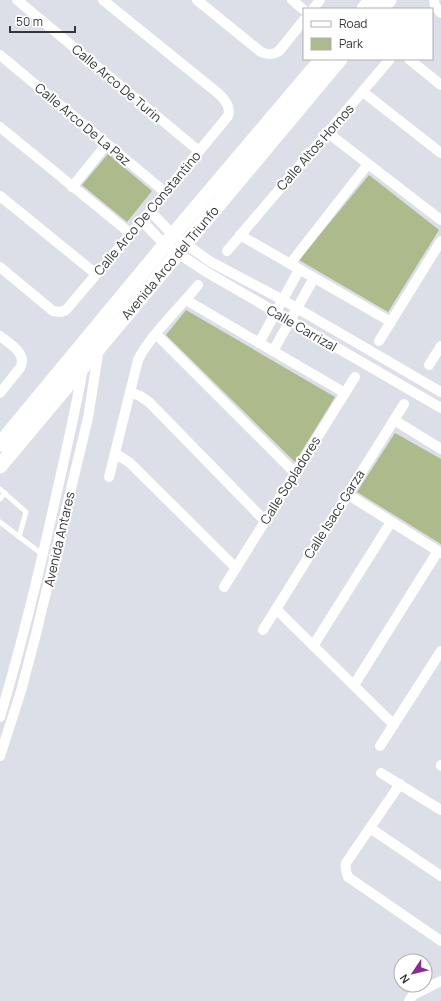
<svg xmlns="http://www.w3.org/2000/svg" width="441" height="1001" viewBox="0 0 441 1001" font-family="Manrope,sans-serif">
<rect width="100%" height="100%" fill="#dcdee8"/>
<g fill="#adba8b">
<path d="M108,154L152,191L127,222L82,185Z"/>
<path d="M369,175L439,230L388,312L299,260Z"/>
<path d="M186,310L335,397L295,462L166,335Z"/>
<path d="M395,433L441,459V544L357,492Z"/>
</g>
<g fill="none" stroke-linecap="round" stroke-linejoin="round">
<g stroke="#fff" stroke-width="5">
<path d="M0,489L26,512L19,537"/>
<path d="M0,499L5,493"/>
<path d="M0,522L43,555"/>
</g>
<g stroke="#fff" stroke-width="10">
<path d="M17,0L199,151"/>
<path d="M197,0L261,52C268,55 273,55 279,51L304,20"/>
<path d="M292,0L304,10"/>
<path d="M434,0L435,6L441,13"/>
<path d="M313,9L320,0"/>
<path d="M0,55L165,192"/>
<path d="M409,59L441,85"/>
<path d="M363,92L441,153"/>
<path d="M0,127L131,234"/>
<path d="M328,133L441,220"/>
<path d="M72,187L107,144"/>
<path d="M0,196L96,274"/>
<path d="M150,211L173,235L211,262L283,300L441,392"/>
<path d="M142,221L165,245L208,273L441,408"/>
<path d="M240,235L391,322"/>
<path d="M227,251L390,59"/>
<path d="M290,264L368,164"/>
<path d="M0,267L53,311L61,312L66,310L150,211L228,116C231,107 225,100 219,94L103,0"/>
<path d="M186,300L345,393"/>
<path d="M156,334L295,473"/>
<path d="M0,336C10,344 28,354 20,368L0,393"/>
<path d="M379,341L441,241"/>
<path d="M259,343L299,270"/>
<path d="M273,351L314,278"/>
<path d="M429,365L441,346"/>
<path d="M130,392L140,396L149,402L265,521"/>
<path d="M394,420L441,449"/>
<path d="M115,453L130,463L236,568"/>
<path d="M109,477L138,360C151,334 179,309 198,285"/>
<path d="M347,494L441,553"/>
<path d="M224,587L355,377"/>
<path d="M276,609L394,725"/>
<path d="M263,630L404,404"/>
<path d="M313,646L391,522"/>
<path d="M354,685L438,551"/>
<path d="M0,717C21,647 38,577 54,505C64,460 75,414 83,368"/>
<path d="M380,746L441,651"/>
<path d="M0,756L21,691L36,634L88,418L99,348"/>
<path d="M441,765V766"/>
<path d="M381,773L441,810"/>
<path d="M400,784L346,863C345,868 346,872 348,877L441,941"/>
<path d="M370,828L441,876"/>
<path d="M409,1001L413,995L441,981"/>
</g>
<g stroke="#fff" stroke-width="15">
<path d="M364,9L371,0"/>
<path d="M381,9L389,0"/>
<path d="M0,444L173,235L322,59"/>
<path id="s1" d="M0,466L340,59"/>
</g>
</g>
<g text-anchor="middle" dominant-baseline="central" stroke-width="4" stroke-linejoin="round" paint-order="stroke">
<g font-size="13" fill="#35363a" stroke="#fff">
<text transform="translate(117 83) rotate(40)">Calle Arco De Turin</text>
<text transform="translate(83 124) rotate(40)">Calle Arco De La Paz</text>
<text transform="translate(315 147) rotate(-49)">Calle Altos Hornos</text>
<text transform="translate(147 213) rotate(-50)">Calle Arco De Constantino</text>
<text stroke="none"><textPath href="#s1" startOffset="265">Avenida Arco del Triunfo</textPath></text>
<text transform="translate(302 328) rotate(30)">Calle Carrizal</text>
<text transform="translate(290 480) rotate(-58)">Calle Sopladores</text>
<text transform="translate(334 514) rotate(-58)">Calle Isacc Garza</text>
<text transform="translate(59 539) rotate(-77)">Avenida Antares</text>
</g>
</g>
<rect x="303" y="8" width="130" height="52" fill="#ffffff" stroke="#aeafb0"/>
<rect x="311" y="21" width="20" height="6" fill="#ffffff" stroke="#aeafb0"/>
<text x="339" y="28" font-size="12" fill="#35363a">Road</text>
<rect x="311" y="38" width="20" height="12" fill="#adba8b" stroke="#aeafb0"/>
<text x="339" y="48" font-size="12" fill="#35363a">Park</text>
<g transform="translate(413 973) rotate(235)"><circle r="19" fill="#ffffff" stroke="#aeafb0"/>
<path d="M0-3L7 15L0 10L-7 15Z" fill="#8b2a93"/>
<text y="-6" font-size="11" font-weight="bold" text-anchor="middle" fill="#35363a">N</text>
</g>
<path d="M10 26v6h65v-6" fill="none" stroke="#35363a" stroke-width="2"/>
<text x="16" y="26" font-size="12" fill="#35363a" stroke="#ffffff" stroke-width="3" paint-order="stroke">50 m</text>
</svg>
